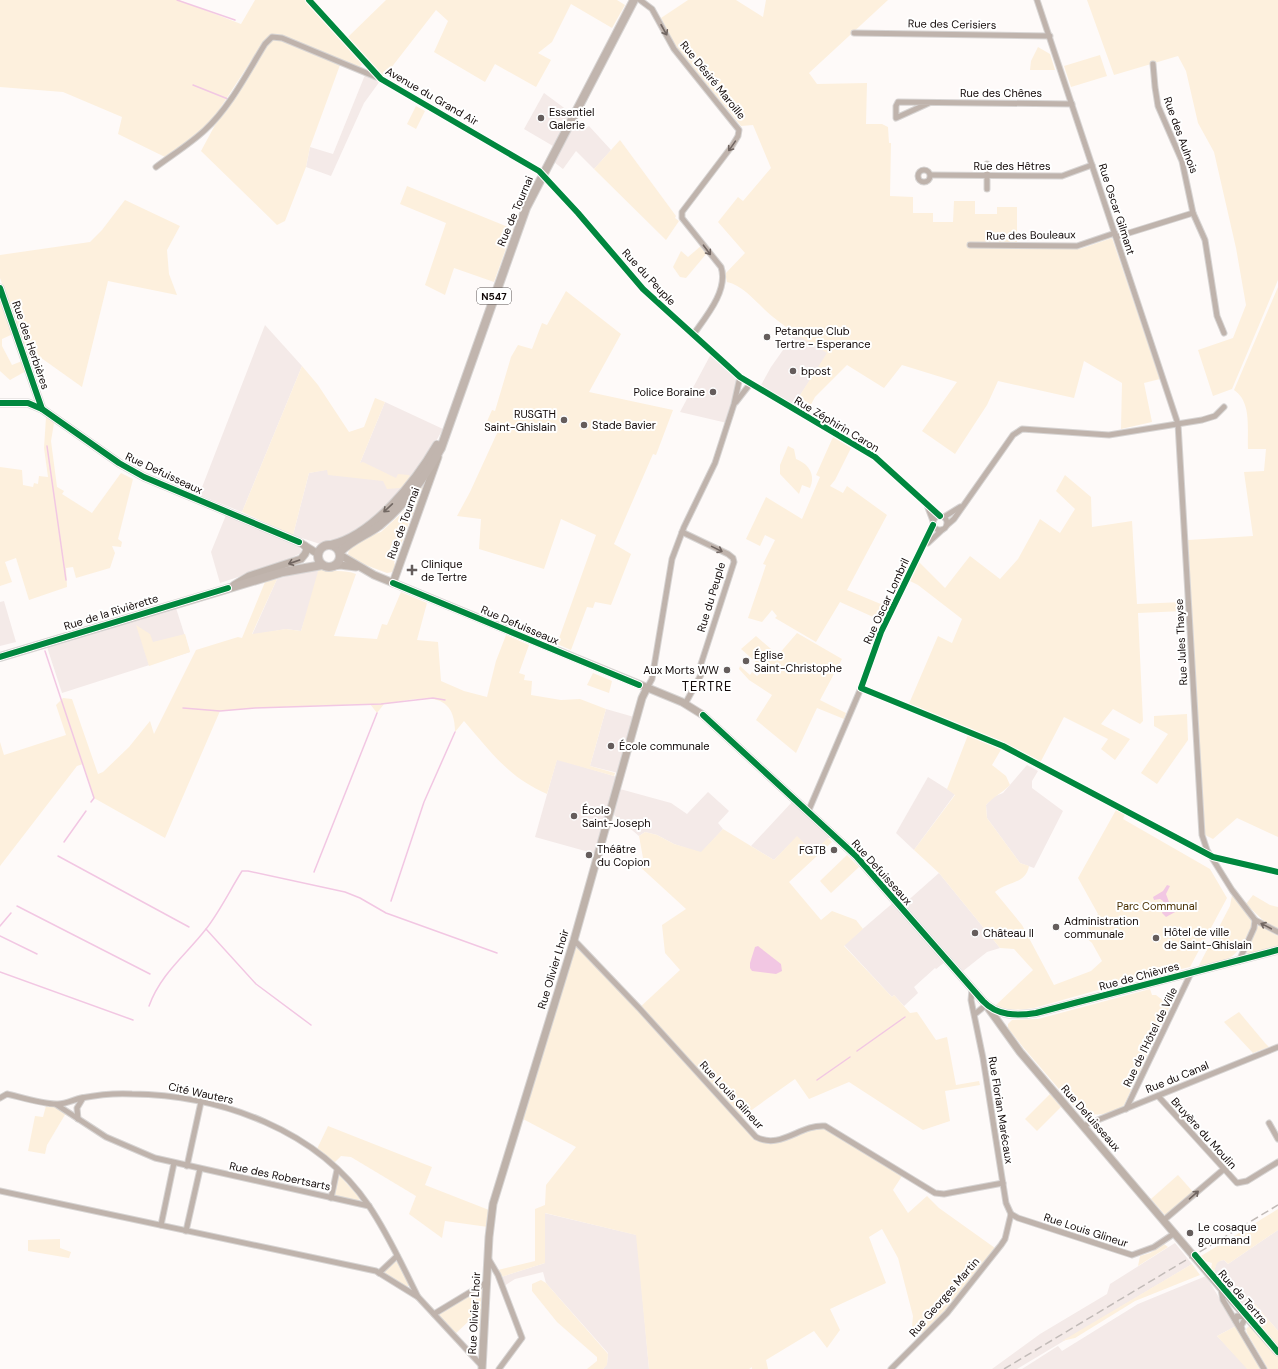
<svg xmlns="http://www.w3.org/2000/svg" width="1278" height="1369" viewBox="0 0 1278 1369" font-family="'DM Sans',sans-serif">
<rect width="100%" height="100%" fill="#fefaf9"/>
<g fill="#f4eae8">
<path d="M365,75L380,81L364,103L331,176L306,167L310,147L333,154Z"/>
<path d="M544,93L571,113L553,146L524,129Z"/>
<path d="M574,122L585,129L589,126L611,150L594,169L576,151L563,169L554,162Z"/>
<path d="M265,325L302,366L242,512L199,495Z"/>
<path d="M795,333L828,353L793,406L760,387L771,367Z"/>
<path d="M711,354L738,377L727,423L680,412Z"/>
<path d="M385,402L443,429L421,467L376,517L341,538L320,544L293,535L309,473L360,463Z"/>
<path d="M226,515L298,546L301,550V553L280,563L220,583L211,552Z"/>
<path d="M314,568L321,569L301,631L286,629L252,635L277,579Z"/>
<path d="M4,601L16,642L0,646V602Z"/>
<path d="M176,608L190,652L62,693L47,647Z"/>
<path d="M606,709L634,717L618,773L590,766Z"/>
<path d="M557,759L617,777L596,854L535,837Z"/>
<path d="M1027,765L1038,771L1032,781V788L1063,811L1034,868L1020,863L987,818L986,805L993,797L1003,793Z"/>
<path d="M928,777L955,794L914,850L896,833Z"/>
<path d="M620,789L671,803L687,814L708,792L729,811L718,823L723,829L701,853L674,844L657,835L645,832L639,836L613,814Z"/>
<path d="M792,802L831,836L813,852L797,837L774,860L751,846Z"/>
<path d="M939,873L1000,948L987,952L963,971L904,904Z"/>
<path d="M894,902L945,962L936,969L935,968L914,987L918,993L904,1006L894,995L892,997L844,945Z"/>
<path d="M544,1213L637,1235L649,1369H603L607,1364L608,1353L546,1283L543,1272L515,1279L504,1286L501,1277L545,1263Z"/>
<path d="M1278,1230V1331L1256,1305L1249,1304L1245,1307L1214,1273L1216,1263L1219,1261L1224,1260L1228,1264Z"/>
<path d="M1175,1243L1192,1264L1017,1369H992L1040,1334L1107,1294L1110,1284Z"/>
<path d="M1206,1276L1236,1326L1217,1336L1248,1369H1022L1058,1346L1062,1351L1138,1304Z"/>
</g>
<g fill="#fdf0dd">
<path d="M0,0H179L241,24L255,0H305L363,63L359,68L285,37L272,35L264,41L215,116L202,131L165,157L118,134L122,117L63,92L0,87Z"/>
<path d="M386,0H617L625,5L612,28L571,4L552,42L538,53L551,60L536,87L495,64L485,82L434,52L448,21L436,10L384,77L348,37Z"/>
<path d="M688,0H736L763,17L766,0H888L809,73L817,84L867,83L866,124H882L888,127L889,143H891L890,196L913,197V213H933V222H953L954,201H975V214H997V207H1017V248L1080,249L1112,238L1160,379L1144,383L1152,422L1121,429L1122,383L1084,361L1074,398L998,381L987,405L955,454L922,431L957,382L902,365L884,388L847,365L815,397L806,414L793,406L827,353C809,342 790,331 773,317C759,306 745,286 727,282L725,274L745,253L718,222L738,197L743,201L771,168L753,125L741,126L676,47L661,18Z"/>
<path d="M1087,0H1278V280L1232,389L1213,396L1198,350L1233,338L1246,305L1236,248L1214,152L1198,123L1186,71L1178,56L1114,75Z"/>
<path d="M276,38L340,65L310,147L306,167L285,221L277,225L201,151L221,114L269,41Z"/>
<path d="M1038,47L1050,54L1055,70H1030L1031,61Z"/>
<path d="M1100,55L1107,76L1071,87L1064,66Z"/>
<path d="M416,106L425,111L416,129L407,124Z"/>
<path d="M620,140L676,216L675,218L679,221L666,240L594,169Z"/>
<path d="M407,186L513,229L494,282L454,268L445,295L425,285L446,223L400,204Z"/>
<path d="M125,200L180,226L167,250L169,274L177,295L108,281L82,387L30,350L27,355L0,278V255L90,242L102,230Z"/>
<path d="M701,246L707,253L686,278L680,277L673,267L681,251L688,257Z"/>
<path d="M1278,287V837L1237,818L1213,839L1205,835L1188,540L1253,536L1244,472L1264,471L1266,449H1248C1247,429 1252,402 1234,390Z"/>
<path d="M566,291L621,334L589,392L673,410L656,455L653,454L614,544L631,554L611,605L595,602L593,608L587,607L571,650L557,644L596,535L561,519L544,569L479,549L481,519L457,516L470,492L498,431L485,426L492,410L495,411L511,357L518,345L532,349L542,323L547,325Z"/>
<path d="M0,298L13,334L2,339V346L12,365L22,361L26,371L10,380L0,371Z"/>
<path d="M302,366L318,385L349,432L364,427L375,398L385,402L360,463L363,462L396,478L398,474L409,475L410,477L407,485L400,488L387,489L383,481L328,475L327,470L309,473L293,535L242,512Z"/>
<path d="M46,417L54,423L51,441L57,487L64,491L62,494L92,513L121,473L133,479L118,539L122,542L121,547L112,546L115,553L110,568L76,578L73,567L66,568L67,587L29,600L16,558L5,562L12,582L0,586V467L22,470L23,485L33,487L34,483L38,484L39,476L48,477L44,448Z"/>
<path d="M833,437L851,448L835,480L830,486L843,493L847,486L887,515L847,590L888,607L882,621L840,602L816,642L775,618L777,616L772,610L762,622L748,618L766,565L763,564L775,540L765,535L760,546L746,539L766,497L802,519L820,477L816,475Z"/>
<path d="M788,446L794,449L796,459C809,464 816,475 810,488L802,485L799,494L780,474V465Z"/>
<path d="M1065,475L1091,497L1092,527L1132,521L1137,604L1183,602L1184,611L1138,613L1143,721L1140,724L1113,709L1101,724L1130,739L1115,760L1101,749L1108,739L1064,717L1040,763L908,706L938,636L952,643L962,619L918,585L910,581L919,562L945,588L970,556L1000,579L1018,559L1040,519L1060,533L1075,509L1056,491Z"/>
<path d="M423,485L425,486L414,518L412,515L394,563L397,566L393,572L387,573L352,560L348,554L350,546L365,537L381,532L403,512Z"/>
<path d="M319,568C332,573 344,569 356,574L334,636L377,639L382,624L387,625L401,592L427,603L417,640L438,642L441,681L464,691L487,697L496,661L506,635L529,645L519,673L525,675L524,680L532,681L531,695L561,700L580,699L606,709L590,766L615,773L614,776L557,760L547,794C508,777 491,752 464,721L455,732C455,685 415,700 384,704L377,713L370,704L255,708L220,711L165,838L94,798L83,764L77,766L0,866V742L4,755L66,735L56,705L63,698L72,699L98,774L103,772L129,747L150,721L154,734L196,650L238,637L242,638L265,582L277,579L252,634L286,629L301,631Z"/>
<path d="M136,625L150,634L153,642L185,634L190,652L149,666Z"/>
<path d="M797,633L842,659L820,700L846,713L844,719L817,708L796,753L756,720L772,695L749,680L739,669L740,666L750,675L752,672L757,676L761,673V670L756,667L758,664L741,649L756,636L778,655Z"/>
<path d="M593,673L612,681L609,693L587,685Z"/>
<path d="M1187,714L1188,740L1157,784L1141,773L1168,734L1154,726V716Z"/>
<path d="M968,735L1002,748L992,765L1006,776L1010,785C1002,793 993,797 986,805L987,818L1020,863L1029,866C1026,884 1008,881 995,892L1022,925L1054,985L1091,971L1102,961L1092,943L1083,935L1090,931L1088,927L1098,914L1078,878L1116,810L1125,814L1123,819L1210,869L1227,898L1190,967L1137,979L1034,1008C1024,1010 1004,1011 996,1005L1033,970L1014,949L1000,948L939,873L914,850L955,795L947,789Z"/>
<path d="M723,829L774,860L797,836L813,852L828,838L832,842L789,882L821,920L832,911L856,920L863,929L844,946L892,997L894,995L910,1013L917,1012L936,1040L947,1037L956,1085L979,1081L980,1085L945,1091L950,1121L923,1130L849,1082L809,1099L795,1079L739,1119L760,1141L767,1143L816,1128L829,1129L902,1176L893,1190L908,1213L927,1196L939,1208L995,1248L946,1310L923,1334L912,1326L913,1316L898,1258L882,1229L869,1237L886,1283L830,1309L840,1330L827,1348L814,1331L766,1360L768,1369H752V1367L749,1369H649L636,1235L545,1213V1263L501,1277L498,1270L535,1261V1209L545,1205L546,1185L576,1147L523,1119L576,945L638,1009L680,970L665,953L662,925L686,909L637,864L643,858L639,836L645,832L657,835L674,844L701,852Z"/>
<path d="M847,855L859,867L831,893L820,881Z"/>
<path d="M1232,895C1237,902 1248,911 1251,920C1253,925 1250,930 1247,935C1234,962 1226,960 1198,967L1230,906Z"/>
<path d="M1253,895L1270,905L1278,907V929L1268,925L1246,904Z"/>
<path d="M1258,925L1278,936V946L1248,954L1246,952Z"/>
<path d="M1150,989L1152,995H1156L1170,1006L1124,1105C1112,1116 1091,1117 1077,1110L1023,1047L1008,1028V1024L1012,1020L1038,1019Z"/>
<path d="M1239,1012L1265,1043L1269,1047L1253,1053L1224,1022Z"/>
<path d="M1050,1094L1061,1107L1037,1131L1025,1119Z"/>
<path d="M46,1106L57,1107L66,1113L47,1145L45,1154L28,1151L35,1116L43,1117Z"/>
<path d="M328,1126L432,1167L425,1185L489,1210L488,1227L445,1221L442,1238L409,1214L416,1196L351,1157L341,1156L334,1163L317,1149Z"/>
<path d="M1178,1175L1194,1193L1166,1216L1151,1199Z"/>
<path d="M340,1176L360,1198L359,1201L336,1196L334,1194L338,1177Z"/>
<path d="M1278,1209V1230L1228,1264L1224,1260C1216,1261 1216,1265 1214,1273L1211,1269L1212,1263L1205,1261L1201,1256Z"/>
<path d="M60,1239V1248L71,1252L69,1258L28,1251V1240Z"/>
<path d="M1164,1244L1168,1247L1138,1266L1140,1256L1150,1253Z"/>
<path d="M397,1261L409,1285L407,1287L383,1272Z"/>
<path d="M1192,1264L1200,1275L1135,1301L1075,1338L1062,1341Z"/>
<path d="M541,1280L546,1283L608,1354L607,1365L603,1369H587L597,1361V1357L557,1322L532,1291V1284Z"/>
<path d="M479,1289H482L480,1329L471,1319L455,1334L438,1314Z"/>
<path d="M1252,1303L1256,1305L1278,1331V1369H1268L1247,1333L1246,1329L1255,1320L1245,1307Z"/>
<path d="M1236,1326L1261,1369H1247L1217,1336Z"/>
</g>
<g fill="#f2c7e3">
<path d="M1167,885L1170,886L1166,894L1169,902L1178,904L1177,911L1166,917L1162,913L1164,907L1163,901L1160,899L1154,900L1153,897L1163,891Z"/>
<path d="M758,946L781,964L782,971L776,974L752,971L750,968V963L755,947Z"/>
</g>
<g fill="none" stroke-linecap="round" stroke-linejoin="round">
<g stroke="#f2c7e3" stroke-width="1.5">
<path d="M177,0L235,20"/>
<path d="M193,85L228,99"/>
<path d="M47,446L66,580"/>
<path d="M45,651L94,798L91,802"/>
<path d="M183,708L220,711L255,708L381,704L433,698L445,700"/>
<path d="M64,842L86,811"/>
<path d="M58,856L189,927"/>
<path d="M314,872L377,713"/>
<path d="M391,901L424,802L455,732"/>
<path d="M17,906L150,974"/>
<path d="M0,926L11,913"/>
<path d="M206,929L256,984L311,1025"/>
<path d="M0,936L37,954"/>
<path d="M0,972L133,1020"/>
<path d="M149,1006C161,973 186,955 206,929C220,911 230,890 242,871H248L345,892L360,898L386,913L497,953"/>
<path d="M857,1051L905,1017"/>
<path d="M817,1080L850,1057"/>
</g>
<g stroke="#d7d4d3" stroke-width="7">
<g id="street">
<path d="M309,0L381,79L539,171L578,213L643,289L740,377L875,457L940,516"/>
<path d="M640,0L652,9L674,49L739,130L738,136L732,146L682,212V218L721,267C729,290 705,318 693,335"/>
<path d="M1037,0L1178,424L1202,835L1207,850L1232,890L1255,920L1254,928L1239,961"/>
<path d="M854,33L1050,36"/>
<path d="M929,103L896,118V106L898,102L1072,104"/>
<path d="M987,164V189"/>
<path d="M156,167C172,155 190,144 205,130C230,107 247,73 265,44L272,37L282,38L376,77"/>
<circle cx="924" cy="176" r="6"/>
<path d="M931,175L1062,176L1092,165"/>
<path d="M1193,213L1205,240L1217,316L1224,333"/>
<path d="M1116,237L1193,213L1182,161L1158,106L1155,87L1153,64"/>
<path d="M970,245L1077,246L1115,233"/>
<path d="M736,402L750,384"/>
<path d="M927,505L933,521"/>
<circle cx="940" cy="523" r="7"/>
<path d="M944,517L960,507"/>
<path d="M947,525L954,519L1013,435L1022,429L1109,435L1202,420L1215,416L1224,407"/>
<path d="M682,532L728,554L733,558L734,562L701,664L702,673L685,704"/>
<path d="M928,543L942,530"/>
<path d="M647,688L652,679L672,559L684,527L715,463L734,404L740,377"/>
<path d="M861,688L1003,746L1213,857L1278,872"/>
<path d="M808,812L861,688L881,632L933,525"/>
<path d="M1255,920L1278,932"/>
<path d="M574,940L639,1008L756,1137C781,1150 800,1124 825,1126L935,1193L944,1194L1003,1183"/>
<path d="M975,1014L986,1005"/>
<path d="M1158,1096L1237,1183L1247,1181L1278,1162"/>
<path d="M0,1098L7,1094C20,1097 46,1105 58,1104C65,1104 73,1100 81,1098C97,1095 116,1093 132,1094C221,1095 318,1130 369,1206C388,1234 403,1267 418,1297"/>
<path d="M57,1105L106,1137L155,1158L369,1206"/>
<path d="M1126,1109L1191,973"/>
<path d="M78,1119L77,1108L83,1098"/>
<path d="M1269,1123L1278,1139"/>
<path d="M1083,1126L1278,1047"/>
<path d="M187,1166L201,1102"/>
<path d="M0,1191L376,1271L418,1297L482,1366"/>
<path d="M331,1198L337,1170"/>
<path d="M1011,1214L1018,1218L1132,1255L1154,1247L1175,1233"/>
<path d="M1164,1220L1224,1169"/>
<path d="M161,1225L174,1163"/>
<path d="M186,1231L200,1169"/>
<path d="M488,1258L498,1275L522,1338L499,1369"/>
<path d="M379,1273L397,1256"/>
<path d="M1221,1289L1223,1300L1264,1369"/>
<path d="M434,1314L487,1282"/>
<path d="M1236,1321L1237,1316L1246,1317L1241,1326L1242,1329"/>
<path d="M891,1369L947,1313L1001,1245L1005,1239L1011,1214L1006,1203L983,1058L971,1000L972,989"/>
</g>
</g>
<g stroke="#d7d4d3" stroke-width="9">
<g id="secondary">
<path d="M0,288L42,409"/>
<path d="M0,403H28L42,409L119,463L144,477L299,542L318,554"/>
<path d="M340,555L374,575L682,702L703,715L856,856L983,1001C997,1016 1017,1016 1036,1013L1278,950"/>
<path d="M334,566L340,565L356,567"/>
<path d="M393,583L438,457"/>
<path d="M234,585L249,576L301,559L305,554L307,549L305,546"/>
<path d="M989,1009L1020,1052L1220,1287L1278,1352"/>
<path d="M482,1369L489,1237L493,1204L574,940L642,698L647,688"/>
</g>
</g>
<g stroke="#d7d4d3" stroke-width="10">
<g id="primary">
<circle cx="329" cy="556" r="11"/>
<path d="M331,545C374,535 416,481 437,445"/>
<path d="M340,552C351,540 367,535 380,525C406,504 425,477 441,448L526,208L634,0"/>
<path d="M0,657L283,572L322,565"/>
</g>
</g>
<use href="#street" stroke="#bfb3ac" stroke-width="5"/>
<use href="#secondary" stroke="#beb2aa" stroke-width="7"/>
<use href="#primary" stroke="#c1b5ae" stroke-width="8"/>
<path stroke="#c2bbb8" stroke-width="1.5" stroke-dasharray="8 4" stroke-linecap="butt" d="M1004,1369L1278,1205"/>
<g stroke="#fff" stroke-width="8">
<g id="cycleway">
<path d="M309,0L381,79L539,171L578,213L643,289L740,377L875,457L940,516"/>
<path d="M0,288L42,409"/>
<path d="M0,403H28L42,409L119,463L144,477L299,542"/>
<path d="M933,525L881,632L861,688L1003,746L1213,857L1278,872"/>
<path d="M393,583L639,685"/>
<path d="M0,657L228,588"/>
<path d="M703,715L856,856L983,1001C997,1016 1017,1016 1036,1013L1278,950"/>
<path d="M1195,1255L1278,1352"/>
</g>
</g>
<use href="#cycleway" stroke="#00873e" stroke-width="6"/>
</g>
<defs><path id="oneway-shaft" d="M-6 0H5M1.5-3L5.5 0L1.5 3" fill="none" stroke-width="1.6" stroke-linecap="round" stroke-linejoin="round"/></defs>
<g stroke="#716662">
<use href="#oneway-shaft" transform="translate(664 30) rotate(61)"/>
<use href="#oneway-shaft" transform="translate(732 146) rotate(125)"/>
<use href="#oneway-shaft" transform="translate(707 250) rotate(53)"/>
<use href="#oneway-shaft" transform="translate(717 549) rotate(26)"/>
<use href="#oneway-shaft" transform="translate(1266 926) rotate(-152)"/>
<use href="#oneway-shaft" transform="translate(1194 1195) rotate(-41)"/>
</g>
<use stroke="#726863" href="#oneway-shaft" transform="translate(388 508) rotate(137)"/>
<use stroke="#716661" href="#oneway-shaft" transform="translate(294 562) rotate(161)"/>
<g fill="#655d5c" stroke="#fff" stroke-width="1.5">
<circle cx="541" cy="118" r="4"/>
<circle cx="767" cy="337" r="4"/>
<circle cx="793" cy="371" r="4"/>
<circle cx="713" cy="392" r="4"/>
<circle cx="564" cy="420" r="4"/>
<circle cx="584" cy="425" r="4"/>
<path d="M410 564h4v4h4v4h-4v4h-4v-4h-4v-4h4z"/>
<circle cx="746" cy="661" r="4"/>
<circle cx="727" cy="670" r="4"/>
<circle cx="611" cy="746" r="4"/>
<circle cx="574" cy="816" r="4"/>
<circle cx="834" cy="850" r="4"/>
<circle cx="589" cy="855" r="4"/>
<circle cx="1056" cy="927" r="4"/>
<circle cx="975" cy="933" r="4"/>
<circle cx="1156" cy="938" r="4"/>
<circle cx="1190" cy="1233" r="4"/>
</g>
<g text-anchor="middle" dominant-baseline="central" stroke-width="4" stroke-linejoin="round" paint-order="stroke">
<rect fill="#fff" stroke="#595352" stroke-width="1" x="477" y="288" width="34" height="16" rx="3"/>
<g font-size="10" font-weight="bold" fill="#120908">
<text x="494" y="296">N547</text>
</g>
<g font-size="11" fill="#120908" stroke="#fff">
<text transform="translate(952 24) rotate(1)">Rue des Cerisiers</text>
<text transform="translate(713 80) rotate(51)">Rue Désiré Maroille</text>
<text x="1001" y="93">Rue des Chênes</text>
<text transform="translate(432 96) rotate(30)">Avenue du Grand Air</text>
<text transform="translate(1181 135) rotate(70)">Rue des Aulnois</text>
<text x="1012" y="166">Rue des Hêtres</text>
<text transform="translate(1117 209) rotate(72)">Rue Oscar Gilmant</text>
<text transform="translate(515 211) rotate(-67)">Rue de Tournai</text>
<text transform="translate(1031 235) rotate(-1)">Rue des Bouleaux</text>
<text transform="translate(649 277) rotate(47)">Rue du Peuple</text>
<text transform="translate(31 345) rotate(71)">Rue des Herbières</text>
<text transform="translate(837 424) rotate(31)">Rue Zéphirin Caron</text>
<text transform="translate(164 473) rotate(25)">Rue Defuisseaux</text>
<text transform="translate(403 523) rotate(-70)">Rue de Tournai</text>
<text transform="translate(711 597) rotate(-73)">Rue du Peuple</text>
<text transform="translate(886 601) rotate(-65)">Rue Oscar Lombril</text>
<text transform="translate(111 612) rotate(-17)">Rue de la Rivièrette</text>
<text transform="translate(520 625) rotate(23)">Rue Defuisseaux</text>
<text transform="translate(1181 642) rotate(-93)">Rue Jules Thayse</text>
<text transform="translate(882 872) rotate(48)">Rue Defuisseaux</text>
<text transform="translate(553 969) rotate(-73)">Rue Olivier Lhoir</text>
<text transform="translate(1139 976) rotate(-15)">Rue de Chièvres</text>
<text transform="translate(1150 1037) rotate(-64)">Rue de l'Hôtel de Ville</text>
<text transform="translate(1177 1077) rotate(-22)">Rue du Canal</text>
<text transform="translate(201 1093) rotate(12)">Cité Wauters</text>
<text transform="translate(732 1095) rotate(47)">Rue Louis Glineur</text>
<text transform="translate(1001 1110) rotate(81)">Rue Florian Marécaux</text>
<text transform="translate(1091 1118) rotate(49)">Rue Defuisseaux</text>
<text transform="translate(1204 1133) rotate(48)">Bruyère du Moulin</text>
<text transform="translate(280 1176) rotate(12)">Rue des Robertsarts</text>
<text transform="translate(1086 1230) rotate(18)">Rue Louis Glineur</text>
<text transform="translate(944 1297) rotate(-49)">Rue Georges Martin</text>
<text transform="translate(1243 1297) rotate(49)">Rue de Tertre</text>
<text transform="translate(474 1313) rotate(-87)">Rue Olivier Lhoir</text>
</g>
<g font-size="11" fill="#120908" stroke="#fff" text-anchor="start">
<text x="549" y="112">Essentiel<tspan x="549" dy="13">Galerie</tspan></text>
<text x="775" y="331">Petanque Club<tspan x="775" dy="13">Tertre - Esperance</tspan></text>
<text x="801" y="371">bpost</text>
<text x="705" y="392" text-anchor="end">Police Boraine</text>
<text x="556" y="414" text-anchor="end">RUSGTH<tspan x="556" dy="13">Saint-Ghislain</tspan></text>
<text x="592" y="425">Stade Bavier</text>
<text x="421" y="564">Clinique<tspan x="421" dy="13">de Tertre</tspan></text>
<text x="754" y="655">Église<tspan x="754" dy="13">Saint-Christophe</tspan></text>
<text x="719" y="670" text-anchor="end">Aux Morts WW</text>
<text x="619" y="746">École communale</text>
<text x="582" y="810">École<tspan x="582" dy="13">Saint-Joseph</tspan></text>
<text x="597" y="849">Théâtre<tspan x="597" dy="13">du Copion</tspan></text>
<text x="826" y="850" text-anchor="end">FGTB</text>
<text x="1064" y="921">Administration<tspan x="1064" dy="13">communale</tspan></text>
<text x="1164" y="932">Hôtel de ville<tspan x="1164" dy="13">de Saint-Ghislain</tspan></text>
<text x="983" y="933">Château II</text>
<text x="1198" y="1227">Le cosaque<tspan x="1198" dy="13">gourmand</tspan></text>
</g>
<g font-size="11" fill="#482f00" stroke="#fff">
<text x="1157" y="906">Parc Communal</text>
</g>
<g font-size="13" letter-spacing="1" fill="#120908" stroke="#fff">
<text x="707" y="686">TERTRE</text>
</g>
</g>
</svg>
